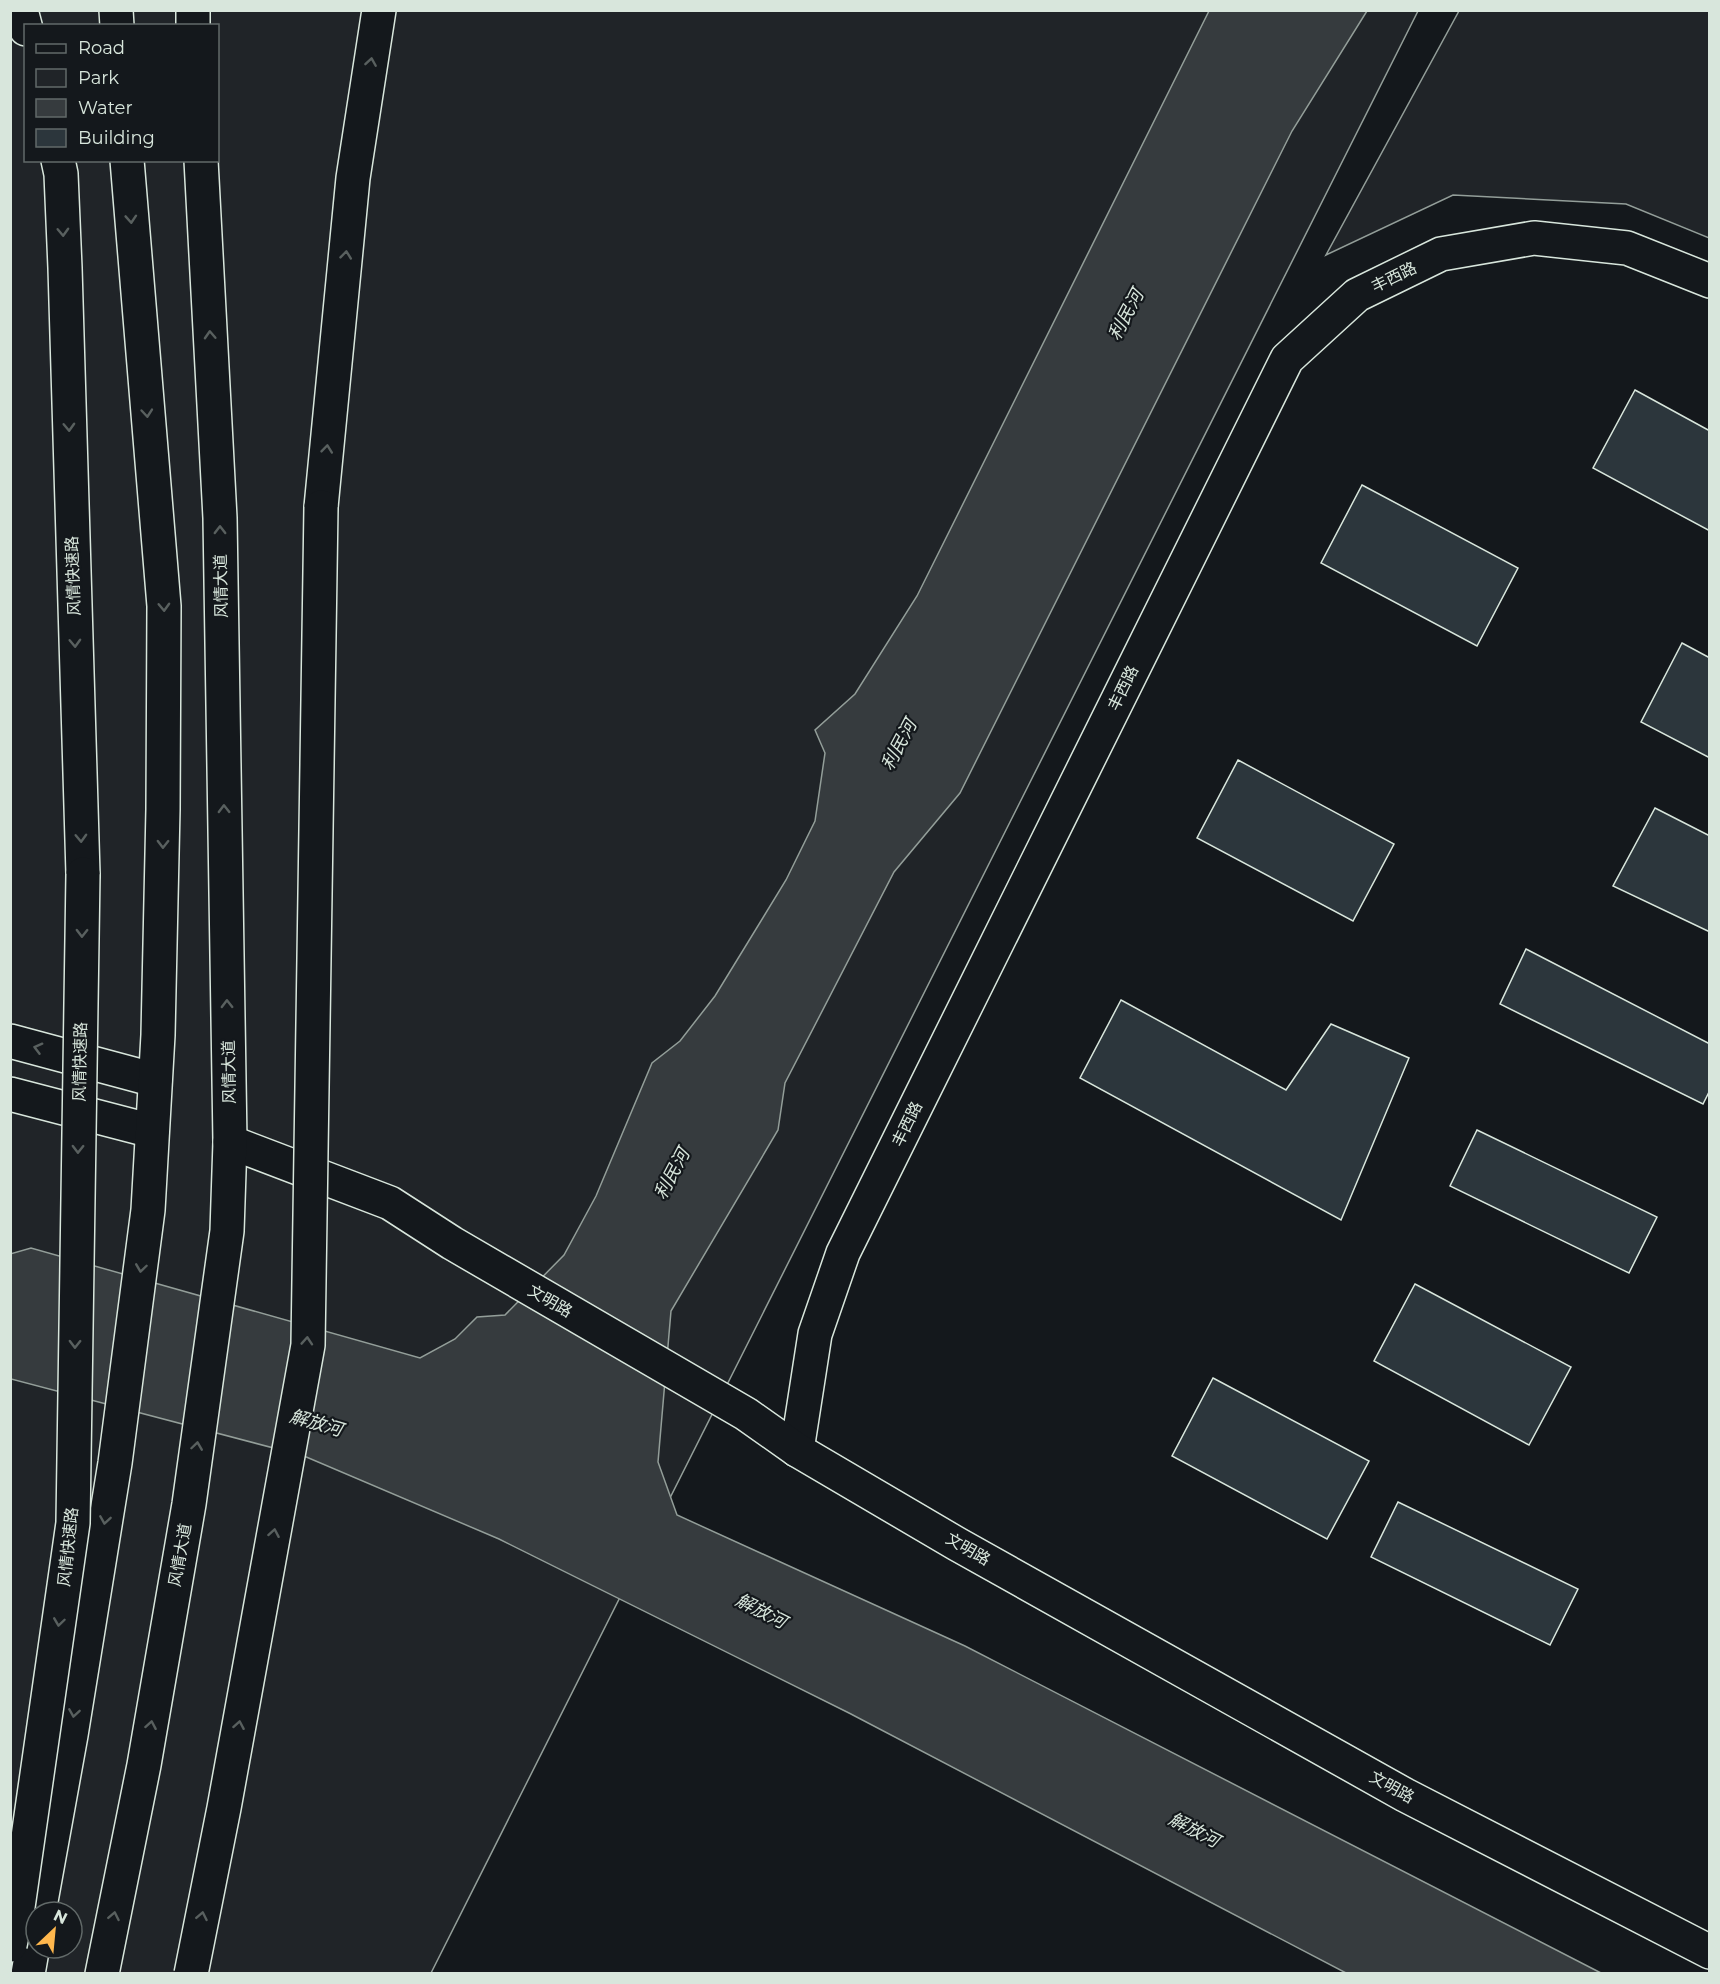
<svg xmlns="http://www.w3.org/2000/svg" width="1720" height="1984" viewBox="0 0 1720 1984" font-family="Montserrat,'Noto Sans SC',sans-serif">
<rect width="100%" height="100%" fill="#14181c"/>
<g fill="#202428" stroke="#939e99" stroke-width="1.5" fill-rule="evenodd">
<path d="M11,11H1418L431,1973L11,1974ZM26,26H218V160H26ZM36,1912H72V1948H36Z"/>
<path d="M1459,11H1709V238L1626,204L1453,195L1326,255Z"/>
</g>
<path fill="#363b3e" stroke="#939e99" stroke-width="1.5" d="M1209,11H1367L1292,131L960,793L894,872L785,1083L778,1130L671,1311L658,1462L677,1515L965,1646L1601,1973H1346L849,1713L499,1539L304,1456L11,1379L10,1254L31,1248L420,1358L455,1339L477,1317L505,1315L564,1255L596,1196L652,1063L680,1041L715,996L786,880L815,821L825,753L815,730L855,694L917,596Z"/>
<g fill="#2c363c" stroke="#d8e6dc" stroke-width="1.5">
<path d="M1635,390L1710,431V531L1593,468Z"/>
<path d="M1362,485L1518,568L1477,646L1321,563Z"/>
<path d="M1682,643L1710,658V758L1641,722Z"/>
<path d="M1238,760L1394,844L1353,921L1197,838Z"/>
<path d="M1655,808L1710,836V932L1613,886Z"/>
<path d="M1526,949L1710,1044V1090L1703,1104L1500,1004Z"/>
<path d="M1121,1000L1286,1090L1331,1024L1409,1058L1341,1220L1080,1078Z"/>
<path d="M1477,1130L1657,1217L1629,1273L1450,1186Z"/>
<path d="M1415,1284L1571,1367L1529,1445L1374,1361Z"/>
<path d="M1213,1378L1369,1461L1327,1539L1172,1456Z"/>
<path d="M1398,1502L1578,1589L1550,1645L1371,1557Z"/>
</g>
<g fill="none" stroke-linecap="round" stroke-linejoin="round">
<g stroke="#d8e6dc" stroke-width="36">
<path id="minor" d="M797,1450L815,1334L843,1253L1287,359L1357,295L1441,254L1534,238L1627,248L1710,281"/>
</g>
<g stroke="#d8e6dc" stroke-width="36">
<g id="tertiary">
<path d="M10,1041L155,1080"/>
<path d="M10,1094L152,1131"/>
<path d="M230,1142L390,1203L452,1243L746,1414L797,1450L957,1544L1405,1795L1710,1952"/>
</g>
</g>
<g stroke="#d8e6dc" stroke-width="36">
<g id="primary">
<path d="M116,10L117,26"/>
<path d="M193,10V26"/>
<path d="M39,1912L71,1735L115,1463L148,1210L158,1035L163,809L164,606L127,160"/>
<path d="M28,1974L36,1928"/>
<path d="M102,1974L144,1765L189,1504L227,1231L230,1142L220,518L201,160"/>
</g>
</g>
<g stroke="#d8e6dc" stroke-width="36">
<g id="trunk">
<path d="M21,10L26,29"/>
<path d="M58,160L61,174L65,268L83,874"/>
<path d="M321,507L353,178L379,10"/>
</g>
</g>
<use href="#minor" stroke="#14181c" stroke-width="33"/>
<use href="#tertiary" stroke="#14181c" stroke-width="33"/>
<use href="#primary" stroke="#14181c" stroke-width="33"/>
<use href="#trunk" stroke="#14181c" stroke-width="33"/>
<g stroke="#d8e6dc" stroke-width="36" stroke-linecap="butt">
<g id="trunk-bridge">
<path d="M10,1945L18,1907L73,1523L83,874"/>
<path d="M191,1974L224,1808L308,1345L321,507"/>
</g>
</g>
<use href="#trunk-bridge" stroke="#14181c" stroke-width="33"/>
</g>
<defs><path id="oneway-chevron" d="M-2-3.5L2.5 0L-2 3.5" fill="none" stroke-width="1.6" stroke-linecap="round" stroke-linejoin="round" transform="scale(1.5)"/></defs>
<g stroke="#59605f">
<use href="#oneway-chevron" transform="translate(371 62) rotate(-81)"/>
<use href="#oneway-chevron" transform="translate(131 219) rotate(86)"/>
<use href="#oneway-chevron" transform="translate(63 232) rotate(88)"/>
<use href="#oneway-chevron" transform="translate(346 255) rotate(-84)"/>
<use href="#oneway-chevron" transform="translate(210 335) rotate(-93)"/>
<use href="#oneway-chevron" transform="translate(147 413) rotate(85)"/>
<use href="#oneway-chevron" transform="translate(69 427) rotate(88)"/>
<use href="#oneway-chevron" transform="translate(327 449) rotate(-84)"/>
<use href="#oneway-chevron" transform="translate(220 530) rotate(-90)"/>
<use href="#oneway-chevron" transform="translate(164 607) rotate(88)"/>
<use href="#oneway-chevron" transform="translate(75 643) rotate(88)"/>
<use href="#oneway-chevron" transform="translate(224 809) rotate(-91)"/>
<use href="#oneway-chevron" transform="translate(81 838) rotate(88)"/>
<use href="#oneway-chevron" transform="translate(163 844) rotate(91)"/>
<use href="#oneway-chevron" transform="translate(82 933) rotate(91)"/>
<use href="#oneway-chevron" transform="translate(227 1004) rotate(-91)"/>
<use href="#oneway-chevron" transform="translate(38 1048) rotate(-165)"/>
<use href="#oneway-chevron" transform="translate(78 1149) rotate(91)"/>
<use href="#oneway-chevron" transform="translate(141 1268) rotate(98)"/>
<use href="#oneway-chevron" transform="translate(307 1341) rotate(-86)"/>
<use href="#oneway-chevron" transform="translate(75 1344) rotate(91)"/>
<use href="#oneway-chevron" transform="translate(197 1446) rotate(-82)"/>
<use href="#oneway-chevron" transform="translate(105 1520) rotate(99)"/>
<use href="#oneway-chevron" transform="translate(274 1533) rotate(-80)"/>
<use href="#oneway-chevron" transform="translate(59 1622) rotate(98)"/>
<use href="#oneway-chevron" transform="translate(74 1713) rotate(99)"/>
<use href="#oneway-chevron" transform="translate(151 1725) rotate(-80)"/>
<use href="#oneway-chevron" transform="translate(239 1725) rotate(-80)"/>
<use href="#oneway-chevron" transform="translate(114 1916) rotate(-79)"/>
<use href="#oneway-chevron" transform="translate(202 1916) rotate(-79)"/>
</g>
<g text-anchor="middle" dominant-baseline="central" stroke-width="4.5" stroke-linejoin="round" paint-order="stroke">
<g font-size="16" fill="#d8e6dc" stroke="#14181c">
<text transform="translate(1394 277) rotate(-26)">丰西路</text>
<text transform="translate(73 576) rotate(-92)">风情快速路</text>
<text transform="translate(221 586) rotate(-91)">风情大道</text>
<text transform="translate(1123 688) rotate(-64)">丰西路</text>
<text transform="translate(80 1062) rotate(-89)">风情快速路</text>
<text transform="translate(229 1072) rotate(-91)">风情大道</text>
<text transform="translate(907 1124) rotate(-64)">丰西路</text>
<text transform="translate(550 1301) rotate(30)">文明路</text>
<text transform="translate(68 1547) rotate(-84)">风情快速路</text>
<text transform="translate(968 1549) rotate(30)">文明路</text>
<text transform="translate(180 1555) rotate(-80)">风情大道</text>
<text transform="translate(1392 1787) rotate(29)">文明路</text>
</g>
<g font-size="18" font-style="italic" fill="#d8e6dc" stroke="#14181c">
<text transform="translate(1126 315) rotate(-62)">利民河</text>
<text transform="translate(899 745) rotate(-62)">利民河</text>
<text transform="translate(672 1174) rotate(-62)">利民河</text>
<text transform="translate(316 1423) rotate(16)">解放河</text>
<text transform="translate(761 1611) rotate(27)">解放河</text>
<text transform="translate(1194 1830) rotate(27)">解放河</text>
</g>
</g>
<rect width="1720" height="1984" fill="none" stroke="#d8e6dc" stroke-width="24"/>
<rect x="24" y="24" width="195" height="138" fill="#14181c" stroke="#626a69" stroke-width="1.5"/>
<rect x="36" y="44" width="30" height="9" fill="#14181c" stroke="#626a69" stroke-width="1.5"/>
<text x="78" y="54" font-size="18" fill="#d8e6dc">Road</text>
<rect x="36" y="69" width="30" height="18" fill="#202428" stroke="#626a69" stroke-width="1.5"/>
<text x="78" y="84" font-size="18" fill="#d8e6dc">Park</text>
<rect x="36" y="99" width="30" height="18" fill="#363b3e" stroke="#626a69" stroke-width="1.5"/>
<text x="78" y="114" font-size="18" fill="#d8e6dc">Water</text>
<rect x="36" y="129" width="30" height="18" fill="#2c363c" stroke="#626a69" stroke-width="1.5"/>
<text x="78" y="144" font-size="18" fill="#d8e6dc">Building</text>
<g transform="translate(54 1930) rotate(26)"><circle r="28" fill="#14181c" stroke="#626a69" stroke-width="1.5"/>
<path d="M0-4.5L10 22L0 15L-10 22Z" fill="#ffb74d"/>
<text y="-9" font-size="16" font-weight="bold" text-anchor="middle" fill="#d8e6dc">N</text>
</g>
</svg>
